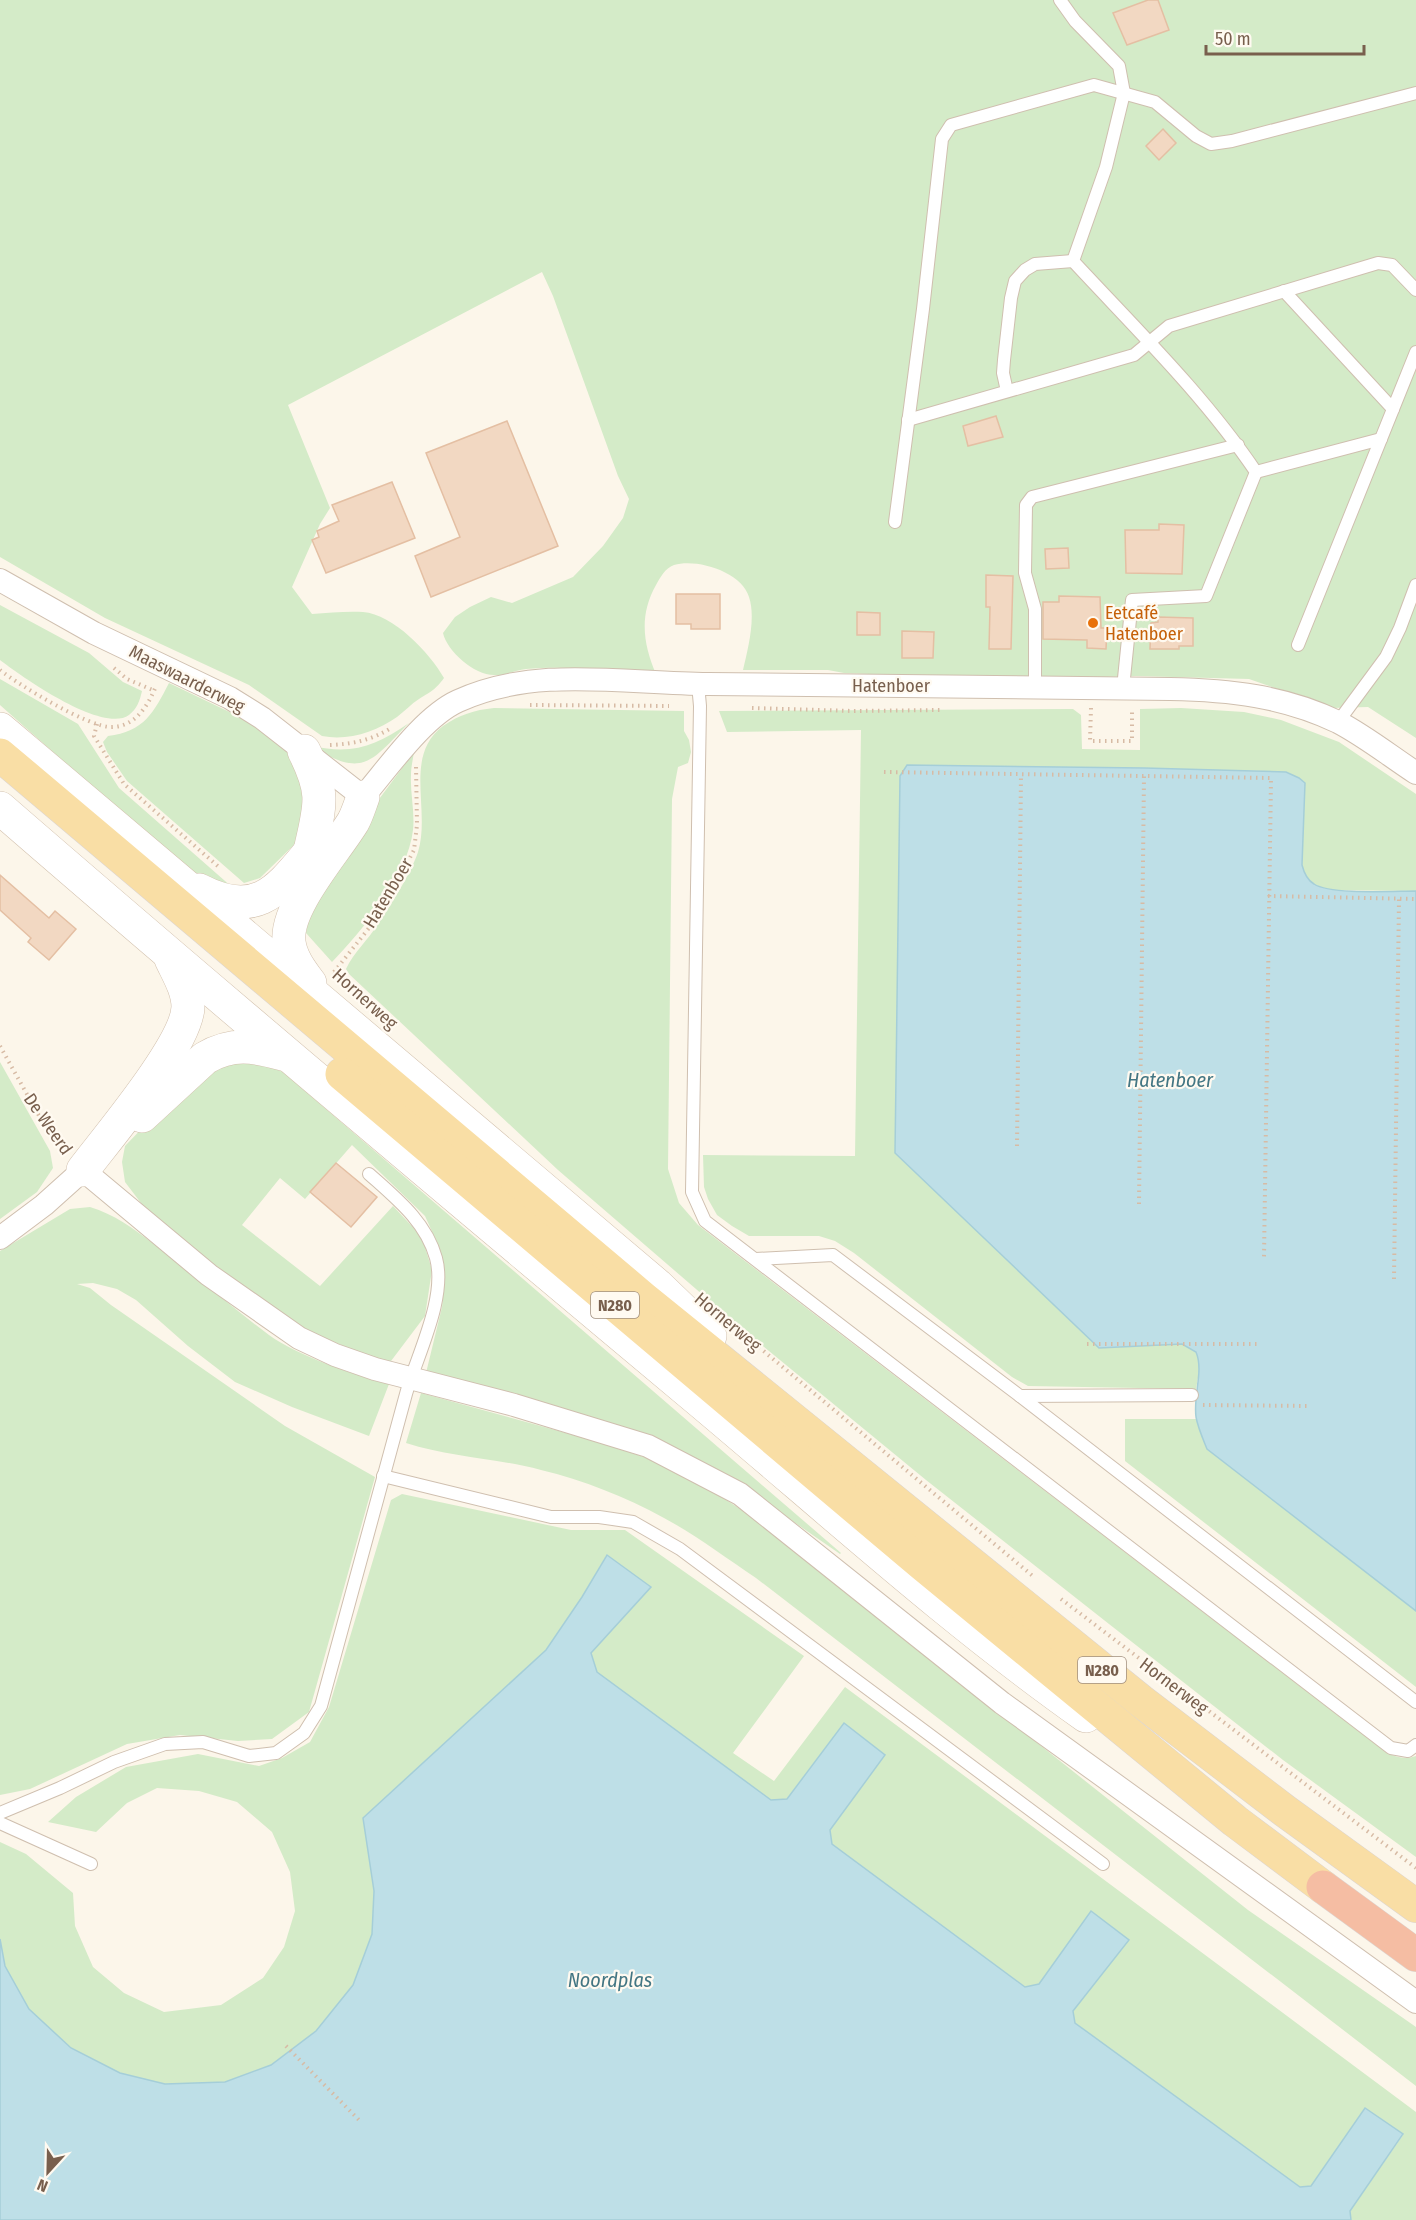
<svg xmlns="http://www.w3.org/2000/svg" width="1416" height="2220" viewBox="0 0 1416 2220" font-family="'Fira Sans Condensed',sans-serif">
<rect width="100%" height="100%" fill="#fcf6ea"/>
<g fill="#d4ebc8">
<path d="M0,0H1416V738L1368,707L1332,708L1249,679L1136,676L1021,680L844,673L828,670H743C748,649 756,618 749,597C742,572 697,558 674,565C665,568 660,578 656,585C639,615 643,644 656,674C613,671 568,665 526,669C515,670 504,676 494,675C474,675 447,651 443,633L455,617L470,607L491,597L512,603L573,577L603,546L623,518L629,499L618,476L553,296L542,272L288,405L330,508L320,524L292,587L312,614C329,613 346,611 363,612C393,614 430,653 444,678C435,690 432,691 419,699C411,704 405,711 397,717C376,732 348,741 322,736L249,685L105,618L0,557Z"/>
<path d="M0,605L89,653L123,682L142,691C140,700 137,709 129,715C103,734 22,677 0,660Z"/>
<path d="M0,679L78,724L119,788L233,888L200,877L97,791L0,705Z"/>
<path d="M169,683L242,718L290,752L309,781L301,838L260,878L244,883L127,781L107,752L103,742L108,736C144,732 154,712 169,683Z"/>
<path d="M494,708L684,711V731L689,740L691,752L688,763L678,767L672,799L668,1169L679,1203L698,1225L1387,1753C1397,1757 1405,1760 1416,1756V1857L1283,1760L1109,1624L926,1480L747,1333L558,1170L349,974L346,969C354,952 368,940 378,924C390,907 412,871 418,852C431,810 403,756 443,726C459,715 474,710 494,708Z"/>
<path d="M1181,708L1244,712L1281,720L1339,742L1416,794V891L1329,890L1314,885L1305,876L1265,771L907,765L1099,1348L1182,1344L1196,1352L1200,1366L1196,1389L1028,1386L1012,1377L854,1253L835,1241L819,1236H749L732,1226L717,1215L708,1199L704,1187L703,1155L855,1156L861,730L727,732L719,711L1073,709L1081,715L1082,749L1140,750V709Z"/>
<path d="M409,723C372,760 364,780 312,746C353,755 376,746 409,723Z"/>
<path d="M414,752C413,759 411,767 411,775C410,793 415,812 413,830C408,875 363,930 332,962L306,933L312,896L351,837Z"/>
<path d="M253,1060L283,1072L841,1553L840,1554L768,1504L698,1460L659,1441L426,1373L442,1307L445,1276L439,1247L425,1216L352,1145L305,1199L280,1178L242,1225L320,1286L393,1206L422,1237L432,1270L425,1316L388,1365L304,1329L196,1254L144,1207L125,1182L122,1162L125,1146L151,1119L209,1067Z"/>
<path d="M0,1062L50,1151L53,1168L37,1192L0,1219Z"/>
<path d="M90,1207C114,1214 134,1229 154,1244C193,1273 230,1306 269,1335C298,1356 354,1375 389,1384L369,1436L292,1407L235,1382L188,1346L136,1300L117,1289L93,1283L77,1284L90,1288L111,1305L285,1426L375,1477L309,1712L272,1739L238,1741L180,1735L127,1744L30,1789L0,1795V1251L70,1209Z"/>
<path d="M421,1393L595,1441L650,1459L709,1489L751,1516L1248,1910L1416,2027V2086L756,1578C726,1558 696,1535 664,1518C626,1497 583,1480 541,1470C496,1458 449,1457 406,1443Z"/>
<path d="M1125,1419H1196L1207,1449L1416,1611V1687L1125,1461Z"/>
<path d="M402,1494L571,1530H625L804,1656L733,1753L774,1781L845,1687L1416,2112V2220H1351L1350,2211L1403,2135L1365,2108L1311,2186L1300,2187L1075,2023L1072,2012L1128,1940L1092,1912L1039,1984L1025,1987L832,1844L830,1830L885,1755L844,1723L786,1800H771L596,1672L591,1653L651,1587L606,1556L582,1597L546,1650L364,1818L374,1891L372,1934L353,1985L316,2031L271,2065L225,2082L165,2084L120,2073L71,2048L29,2009L5,1966L0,1939V1842L26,1854L73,1893L75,1926L93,1967L124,1993L164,2012L221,2005L263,1978L284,1947L295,1911L290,1872L272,1832L237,1802L199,1791L157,1788L127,1803L96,1832L48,1822L76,1797L126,1767L198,1754L259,1766L282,1758L310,1742L329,1707L391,1500Z"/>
</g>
<g fill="#bedfe7" stroke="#a5ced8" stroke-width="1.5">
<path d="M907,765L1144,768L1286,772L1299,778L1305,783L1302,865C1304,873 1307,880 1314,884C1330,895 1394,891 1416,891V1611L1207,1449C1203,1439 1198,1428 1196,1417C1193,1395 1204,1371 1196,1352L1182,1344L1099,1348L895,1153L900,776Z"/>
<path d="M607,1555L651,1587L591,1653L597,1672L771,1800L787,1799L844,1723L885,1755L830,1830L832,1844L1025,1987L1039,1984L1091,1911L1129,1940L1073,2011L1075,2023L1300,2187L1311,2186L1365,2108L1403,2134L1350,2211L1351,2220H0V1939L5,1966L29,2009L71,2048L120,2073L165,2084L225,2082L271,2065L316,2031L353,1985L372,1934L374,1891L363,1818L546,1650L582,1597Z"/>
</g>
<g fill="#f2d8c2" stroke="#e4bfa3" stroke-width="1.5">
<path d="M1148,0H1158L1169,30L1127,45L1113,13Z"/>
<path d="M1163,129L1176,143L1159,160L1146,146Z"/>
<path d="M996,416L1003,437L968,446L963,426Z"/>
<path d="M507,421L558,546L431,597L415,556L460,537L426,453Z"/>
<path d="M392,482L415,538L326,573L312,540L319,537L317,531L339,521L332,505Z"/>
<path d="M1159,524L1184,525L1182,574L1126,573L1125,530H1159Z"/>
<path d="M1068,548L1069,568L1046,569L1045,549Z"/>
<path d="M986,575L1013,576L1011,649H989L990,607H986Z"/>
<path d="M676,594H720V629H691V624H676Z"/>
<path d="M1059,596L1100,597L1101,628H1107L1106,649L1087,648V640L1043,639V602H1059Z"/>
<path d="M857,612L880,613V635H857Z"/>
<path d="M1158,617L1193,618V646H1179V649H1150L1151,623L1158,622Z"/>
<path d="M902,631L934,632L933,658H902Z"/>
<path d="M0,875L49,918L55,911L76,929L49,960L28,942L31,938L0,910Z"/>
<path d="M336,1163L377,1197L351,1227L310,1192Z"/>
</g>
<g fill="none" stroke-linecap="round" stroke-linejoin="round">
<g stroke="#cfbfaf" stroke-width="14">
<g id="lane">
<path d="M1060,0L1075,21L1119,66L1124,93L1106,167L1073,261C1136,329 1204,395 1256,472L1206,596L1132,600L1123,688"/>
<path d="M1284,291L1393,409"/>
<path d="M1007,391L1003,373L1004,360L1011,298L1015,281L1025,270L1035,264L1073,261"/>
<path d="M908,420L1134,355L1169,326L1378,263L1392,265L1416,290"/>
<path d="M1256,472L1381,439"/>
<path d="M895,522L923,309L942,139L951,125L1094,85L1155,102L1196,136L1211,144L1232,141L1416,93"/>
<path d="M1298,645L1416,352"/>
<path d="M698,684L700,706L692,1192L705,1221L1391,1748L1408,1751L1416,1745"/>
<path d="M1035,687V609L1025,573L1026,505L1032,497L1238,445"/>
<path d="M1338,722L1386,657L1400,628L1416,585"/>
<path d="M756,1259L833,1255L1020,1396L1416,1702"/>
<path d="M1020,1396L1192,1395"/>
<path d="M383,1476L551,1517H599L633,1522L680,1549L1103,1864"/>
<path d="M0,1813L60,1788L114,1762L165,1744L203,1742L249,1756L276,1753L304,1733L321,1706C349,1602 377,1498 406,1394C417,1355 447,1298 436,1258C426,1222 397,1199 369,1174"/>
<path d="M0,1823L91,1864"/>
</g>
</g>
<g stroke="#cfbfaf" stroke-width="24">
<g id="street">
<path d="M0,580L94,633L230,698L262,718L363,797C388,768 423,717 458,701C536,665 626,684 708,684C862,685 1016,687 1170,689C1229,690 1284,696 1338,722C1365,736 1390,756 1416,773"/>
<path d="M0,1238L44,1205L83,1170L209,1275L299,1338L335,1355L375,1369L514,1405L648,1446L740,1494L1002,1703L1416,2002"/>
</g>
</g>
<g stroke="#d2c0ad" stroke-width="34">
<g id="secondary">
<path d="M0,729L657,1285L710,1336"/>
<path d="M304,751C326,795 320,805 310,851"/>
<path d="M0,808C228,1006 458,1199 689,1392C820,1501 947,1618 1086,1716"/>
<path d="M199,890C263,923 282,883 320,840"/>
<path d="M310,983C301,971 291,958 289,942C285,907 334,853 353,822C357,815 360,805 363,797"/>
<path d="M142,1116L205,1058C232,1042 254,1046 283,1054"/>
<path d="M83,1170C108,1137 187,1044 188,1007C188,990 178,974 171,959"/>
</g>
</g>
<g stroke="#dcd5d1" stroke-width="34">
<g id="primary">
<path d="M0,755L643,1298L1141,1701L1285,1811L1416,1906"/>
<path d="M342,1074L922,1564L1235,1821L1323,1887"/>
</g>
</g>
<g stroke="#dcd5d1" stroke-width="34">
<path id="highway" d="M1323,1887L1416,1955"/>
</g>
<g stroke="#d7bba5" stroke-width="4" stroke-dasharray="1.5 4.5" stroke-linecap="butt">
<path d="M114,668L127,679L155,691"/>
<path d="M0,670C19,685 88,727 111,727C135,727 148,706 156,686"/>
<path d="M530,705L669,706"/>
<path d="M752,708L853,711L942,710"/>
<path d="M1091,708L1090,741H1132V709"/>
<path d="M97,724L94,736L124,784L220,868"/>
<path d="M330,745C353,744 372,740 391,728"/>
<path d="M884,772L1271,778L1264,1257"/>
<path d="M1268,896L1416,899"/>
<path d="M334,972L364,999"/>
<path d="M334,972L373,923L395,886L414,850L417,825L416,766"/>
<path d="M0,1046L42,1121L65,1152"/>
<path d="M1017,1146L1021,774"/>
<path d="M1139,1204L1144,776"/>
<path d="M1394,1279L1399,899"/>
<path d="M736,1328L1034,1577"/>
<path d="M1087,1344H1260"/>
<path d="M1203,1405L1309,1406"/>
<path d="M1061,1599L1416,1868"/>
<path d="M286,2046L359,2120"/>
</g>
<use href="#lane" stroke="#fff" stroke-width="12"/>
<use href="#street" stroke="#fff" stroke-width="22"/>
<use href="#secondary" stroke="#fff" stroke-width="33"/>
<use href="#primary" stroke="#f9dea5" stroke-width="33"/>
<use href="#highway" stroke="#f5bda3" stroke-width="33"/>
</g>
<circle fill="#e8710a" stroke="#fffaf1" stroke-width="2" cx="1093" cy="623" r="6"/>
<g text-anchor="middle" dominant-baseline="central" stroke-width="4.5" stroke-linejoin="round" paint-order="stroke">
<g fill="#fffaf1" stroke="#a08e7e" stroke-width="1.5">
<rect x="591" y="1292" width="48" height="26" rx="4.5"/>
<rect x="1078" y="1657" width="48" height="26" rx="4.5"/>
</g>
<g font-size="16" font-weight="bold" fill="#785f4d">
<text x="615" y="1305">N280</text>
<text x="1102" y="1670">N280</text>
</g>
<g font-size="18" fill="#c56008" stroke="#fffaf1" text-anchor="start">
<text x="1105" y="613">Eetcafé<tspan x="1105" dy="21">Hatenboer</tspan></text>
</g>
<g font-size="18" fill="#785f4d" stroke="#fffaf1">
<text transform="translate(187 679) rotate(27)">Maaswaarderweg</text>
<text x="891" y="686">Hatenboer</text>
<text transform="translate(388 893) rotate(-59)">Hatenboer</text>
<text transform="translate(365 999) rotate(42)">Hornerweg</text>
<text transform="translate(48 1124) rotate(55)">De Weerd</text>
<text transform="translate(728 1322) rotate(40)">Hornerweg</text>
<text transform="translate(1174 1686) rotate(37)">Hornerweg</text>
</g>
<g font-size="20" font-style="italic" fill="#437683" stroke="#fffaf1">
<text x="1170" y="1080">Hatenboer</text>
<text x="610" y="1980">Noordplas</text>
</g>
</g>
<g transform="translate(48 2172) rotate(202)" stroke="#fffaf1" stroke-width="4.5" paint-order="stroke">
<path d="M0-4.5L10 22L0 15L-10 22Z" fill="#785f4d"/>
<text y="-9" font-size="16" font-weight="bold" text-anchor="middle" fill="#785f4d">N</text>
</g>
<path d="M1206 45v9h158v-9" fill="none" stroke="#785f4d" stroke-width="3"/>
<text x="1215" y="45" font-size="18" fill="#785f4d" stroke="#fffaf1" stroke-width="4.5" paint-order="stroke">50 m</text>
</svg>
